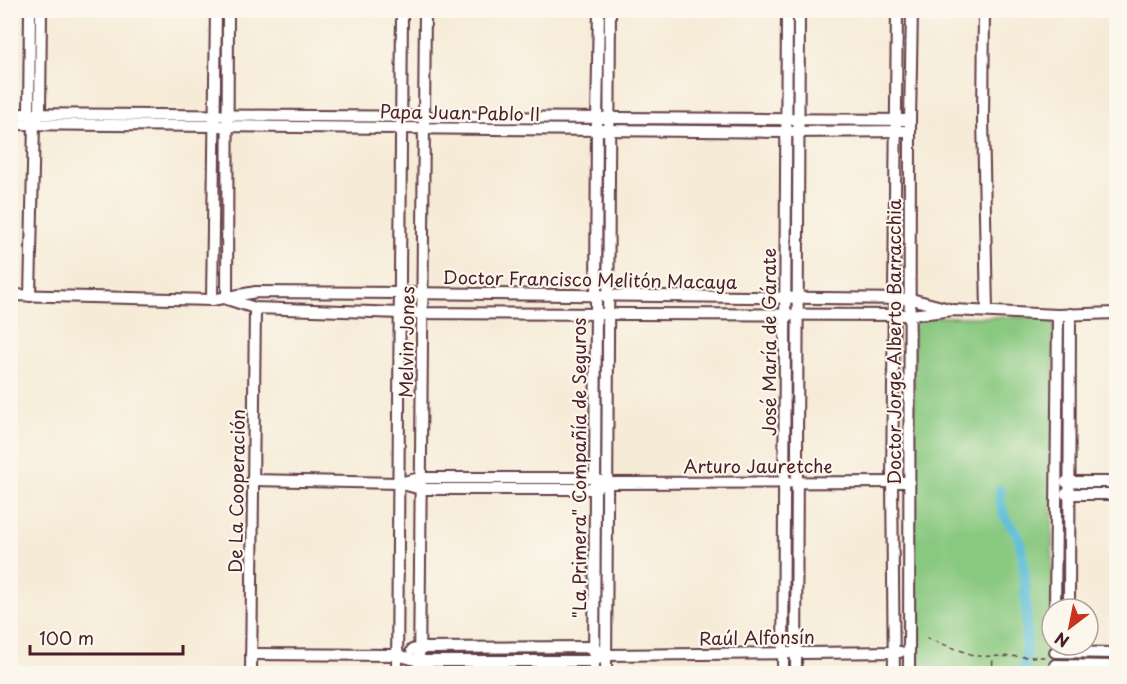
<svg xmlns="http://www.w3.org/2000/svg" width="1127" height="684" viewBox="0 0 1127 684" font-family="'Playpen Sans',sans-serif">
<rect width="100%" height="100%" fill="#fbf7ec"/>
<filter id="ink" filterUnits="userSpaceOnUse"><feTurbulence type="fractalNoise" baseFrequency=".0167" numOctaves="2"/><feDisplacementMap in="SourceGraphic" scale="12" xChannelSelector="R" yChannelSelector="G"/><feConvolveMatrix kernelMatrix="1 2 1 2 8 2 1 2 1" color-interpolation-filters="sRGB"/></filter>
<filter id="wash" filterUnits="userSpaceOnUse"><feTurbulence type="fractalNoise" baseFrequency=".008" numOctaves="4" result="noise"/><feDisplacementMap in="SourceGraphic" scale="24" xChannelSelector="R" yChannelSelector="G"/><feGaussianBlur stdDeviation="1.35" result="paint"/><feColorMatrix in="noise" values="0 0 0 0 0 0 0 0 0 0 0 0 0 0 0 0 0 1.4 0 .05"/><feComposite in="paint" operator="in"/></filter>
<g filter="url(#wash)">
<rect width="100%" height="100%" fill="#f6ebd7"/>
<path fill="#88c87f" stroke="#697455" stroke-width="1.5" d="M914,317H1054L1051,673L913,674Z"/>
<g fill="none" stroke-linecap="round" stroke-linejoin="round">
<path stroke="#58bcd7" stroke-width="10" d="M1000,490C1000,502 1001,511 1007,521C1011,526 1015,531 1018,536C1026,554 1030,657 1022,674"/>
</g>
</g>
<g filter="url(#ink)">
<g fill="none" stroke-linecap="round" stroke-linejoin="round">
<g stroke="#643e45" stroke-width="14">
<g id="minor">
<path d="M30,10L29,114L34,124L30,296"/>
<path d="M984,10L983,119L987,310"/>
<path d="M10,114L910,120"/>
<path d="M37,118L40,114L41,10"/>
<path d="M10,124L786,132L910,131"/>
<path d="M10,295L212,300L256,292L401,293L911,299L953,310"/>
<path d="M227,299L255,308L401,313L911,315L953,310L1058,315L1116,313"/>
<path d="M227,299L228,10"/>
<path d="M212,300L216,10"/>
<path d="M252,480L399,483L421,489H594L601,485"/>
<path d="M1066,482H1116"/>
<path d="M399,483L421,478H594L606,483L909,482"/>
<path d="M1066,494H1116"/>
<path d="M1055,609L1058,315"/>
<path d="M1069,609L1070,314"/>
<path d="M412,650L419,648L594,647L599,651"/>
<path d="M1055,652L1116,653"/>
<path d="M251,654L397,655L419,661H594L606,655L900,652"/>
<path d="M1055,665L1116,666"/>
<path d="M251,674L255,308"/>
<path d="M397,674L402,10"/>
<path d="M419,674L425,10"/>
<path d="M594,674L597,119L599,10"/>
<path d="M606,674L610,10"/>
<path d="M783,674L787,10"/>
<path d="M796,674L799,10"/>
<path d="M894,674L892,482L897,10"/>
<path d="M909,674L910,120L912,10"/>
</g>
</g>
<g stroke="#643e45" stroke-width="1.5" stroke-dasharray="4.5 4.5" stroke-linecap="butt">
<path d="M926,638L976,656L1045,657"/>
<path d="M992,674L993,656"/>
</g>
<use href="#minor" stroke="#fff" stroke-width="10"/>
</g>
</g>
<g text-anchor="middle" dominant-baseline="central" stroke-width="4.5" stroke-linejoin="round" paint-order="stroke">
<g font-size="18" fill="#4a1f2b" stroke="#fbf7ec">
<text transform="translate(460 112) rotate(1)">Papa Juan Pablo II</text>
<text transform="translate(590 279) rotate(1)">Doctor Francisco Melitón Macaya</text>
<text transform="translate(406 342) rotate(-89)">Melvin Jones</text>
<text transform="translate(768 342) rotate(-90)">José María de Gárate</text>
<text transform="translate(893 342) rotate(-90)">Doctor Jorge Alberto Barracchia</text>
<text x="758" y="465">Arturo Jauretche</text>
<text transform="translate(578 468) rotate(-90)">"La Primera" Compañía de Seguros</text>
<text transform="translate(236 491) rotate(-89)">De La Cooperación</text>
<text transform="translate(757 637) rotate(-1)">Raúl Alfonsín</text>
</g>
</g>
<rect width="1127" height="684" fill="none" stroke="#fbf7ec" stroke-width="36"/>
<g transform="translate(1070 627) rotate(212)"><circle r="28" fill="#fbf7ec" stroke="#b4a19f" stroke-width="1.5"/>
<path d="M0-4.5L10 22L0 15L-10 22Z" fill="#c8321e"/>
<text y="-9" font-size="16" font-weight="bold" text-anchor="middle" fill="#4a1f2b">N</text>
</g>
<path d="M30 645v9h153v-9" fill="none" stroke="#4a1f2b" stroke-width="3"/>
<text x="39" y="645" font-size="18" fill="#4a1f2b" stroke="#fbf7ec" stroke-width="4.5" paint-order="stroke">100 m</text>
</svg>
